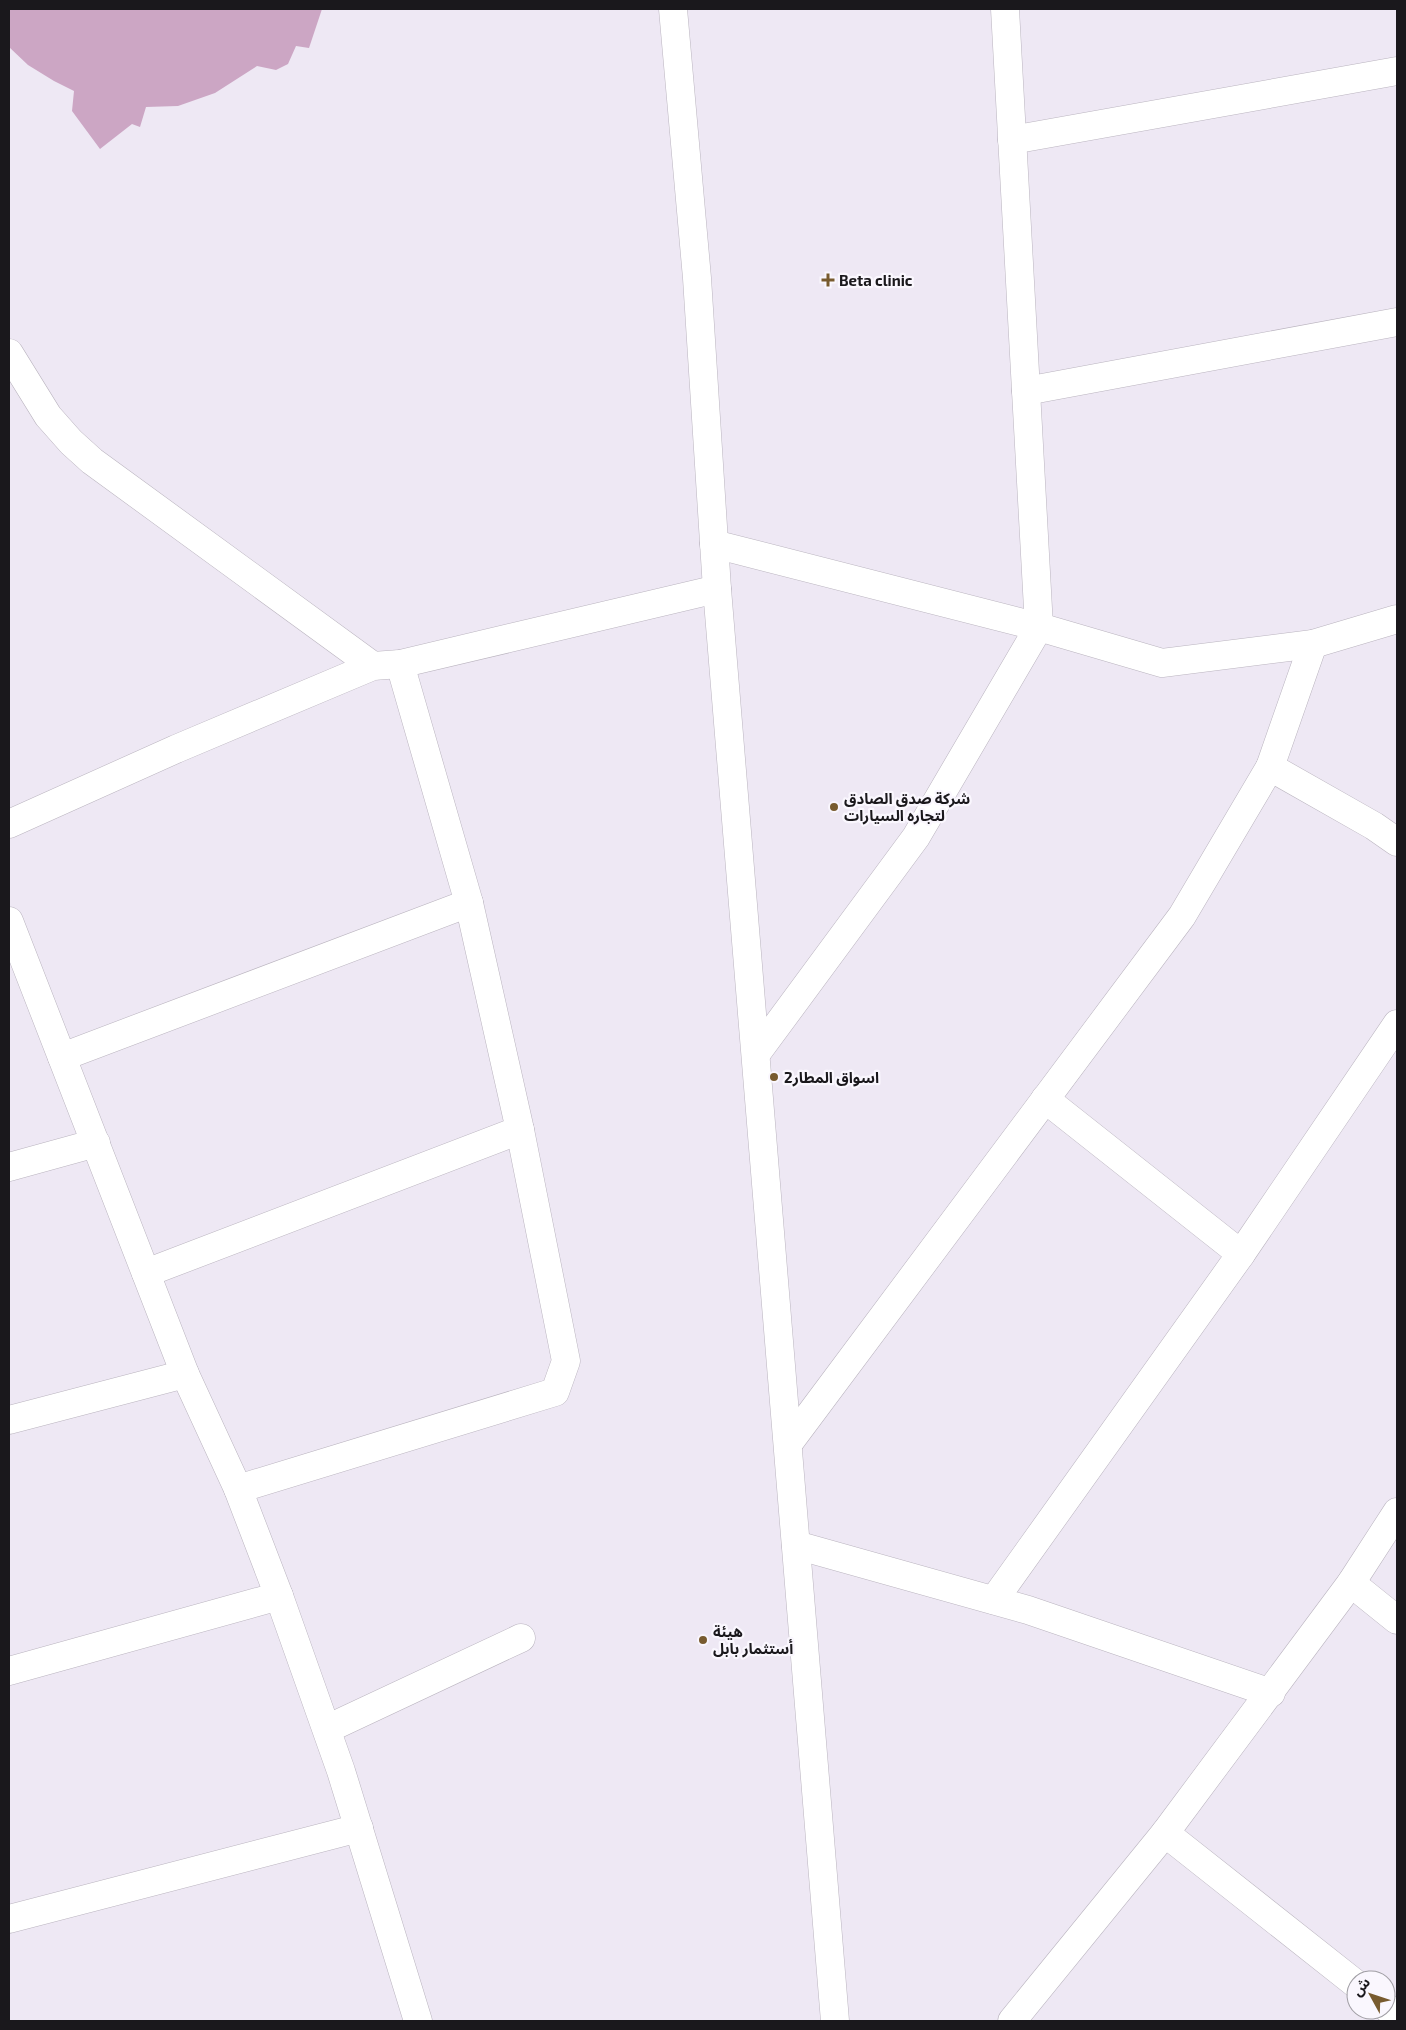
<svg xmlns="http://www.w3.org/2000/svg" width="1406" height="2030" viewBox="0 0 1406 2030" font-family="'Exo 2','Noto Sans Arabic',sans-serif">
<rect width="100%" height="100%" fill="#eee8f4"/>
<path fill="#cca6c4" d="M9,9H322L309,48L296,46L288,64L276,70L257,66L215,93L178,106L146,107L140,127L132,124L100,149L72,111L74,91L54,81L28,65L9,47Z"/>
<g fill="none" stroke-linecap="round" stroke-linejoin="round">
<g stroke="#bab4bf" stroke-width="29">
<g id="minor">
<path d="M1012,140L1397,71"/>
<path d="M9,353L48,416L71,442L92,461L373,666"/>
<path d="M1026,391L1397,322"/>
<path d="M714,544L1039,627L1162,663L1313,644L1397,619"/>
<path d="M1270,767L1374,826L1397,842"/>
<path d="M9,824L176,749L373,666L400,664L717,589"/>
<path d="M9,921L185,1374L238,1489L279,1596L341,1771L418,2021"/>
<path d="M756,1054L916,837L1039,627L1005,9"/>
<path d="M62,1057L469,903"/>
<path d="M1045,1099L1241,1254"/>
<path d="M9,1167L96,1143"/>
<path d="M146,1273L520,1130"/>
<path d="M9,1420L185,1374"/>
<path d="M788,1444L1182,916L1270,767L1313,644"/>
<path d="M238,1489L555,1392L566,1361L520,1130L469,903L400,664"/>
<path d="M796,1545L1028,1610L1271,1693"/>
<path d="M1351,1583L1397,1620"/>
<path d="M994,1600L1241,1254L1397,1024"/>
<path d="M9,1671L279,1596"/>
<path d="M327,1729L521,1638"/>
<path d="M1165,1833L1351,1583L1397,1512"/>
<path d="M9,1919L359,1828"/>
<path d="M1386,2007L1397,2016"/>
<path d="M1012,2021L1165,1833L1356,1984"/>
</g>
</g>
<g stroke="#bab4bf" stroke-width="29">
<path id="tertiary" d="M673,9L697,278L717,589L835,2021"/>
</g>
<use href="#minor" stroke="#fff" stroke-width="28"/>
<use href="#tertiary" stroke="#fff" stroke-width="28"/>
</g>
<g fill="#785b2f" stroke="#faf7fe" stroke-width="2">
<path d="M825.5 272.5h5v5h5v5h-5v5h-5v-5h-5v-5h5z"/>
<circle cx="834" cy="807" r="5"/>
<circle cx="774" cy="1077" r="5"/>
<circle cx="703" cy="1640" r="5"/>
</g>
<g text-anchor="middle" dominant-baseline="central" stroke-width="4.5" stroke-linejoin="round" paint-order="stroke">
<g font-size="15" font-weight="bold" fill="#1a181c" stroke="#faf7fe" text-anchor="start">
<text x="839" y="280">Beta clinic</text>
<text x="844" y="798">شركة صدق الصادق<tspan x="844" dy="17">لتجاره السيارات</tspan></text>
<text x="784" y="1077">اسواق المطار2</text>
<text x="713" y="1631">هيئة<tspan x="713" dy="17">أستثمار بابل</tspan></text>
</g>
</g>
<rect width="1406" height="2030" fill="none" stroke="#1a181c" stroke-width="20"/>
<g transform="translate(1371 1995) rotate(310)"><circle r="24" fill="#faf7fe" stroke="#a09ea4"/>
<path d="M0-4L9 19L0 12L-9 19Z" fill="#785b2f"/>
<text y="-8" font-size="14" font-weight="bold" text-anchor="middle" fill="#1a181c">ش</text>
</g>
</svg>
